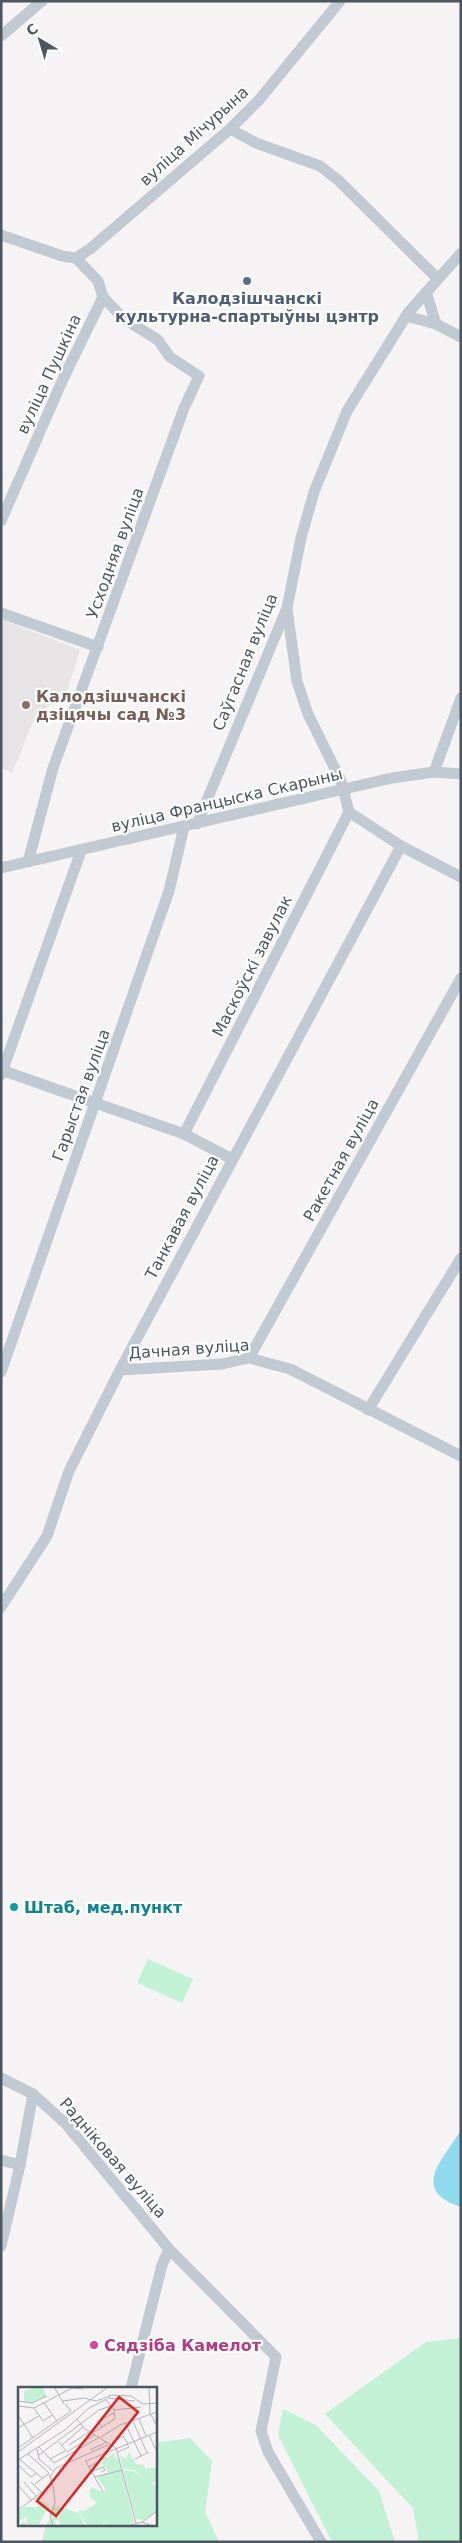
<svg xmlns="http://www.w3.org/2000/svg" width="462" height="2543" viewBox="0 0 462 2543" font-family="'DejaVu Sans',sans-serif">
<rect width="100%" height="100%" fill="#f5f3f3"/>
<path fill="#e6e4e5" d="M1,619L80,650L66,695L36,715L12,773L1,768Z"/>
<g fill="#c3f1d5">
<path d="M148,1959L193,1979L182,2003L137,1983Z"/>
<path d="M461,2338V2542H419L413,2508L325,2414L426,2342Z"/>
<path d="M283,2409L316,2425L379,2491L395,2542H332L278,2435Z"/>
<path d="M190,2438L212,2461L205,2512L219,2542H42L46,2524H155V2443Z"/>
</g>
<path fill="#90daee" d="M461,2130V2207C410,2190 442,2161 461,2130Z"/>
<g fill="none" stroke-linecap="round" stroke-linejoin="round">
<g stroke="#c1cad2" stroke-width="11">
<path d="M1,36L42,1"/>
<path d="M230,129L256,143L320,166L338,180L437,278"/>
<path d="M1,235L62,256L76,258L98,281L103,297L123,318L158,340L170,357L199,376L184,408L53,768L28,862"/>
<path d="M76,258L90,249L230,129L259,100L340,1"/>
<path d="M426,292L436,324"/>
<path d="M406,316L436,324L461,337"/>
<path d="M1,521L63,379L103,297"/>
<path d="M287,609L297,681L308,714L341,781L349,812L401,846L461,877"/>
<path d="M1,613L98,647"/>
<path d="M434,772L461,698"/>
<path d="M197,824L287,608L301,538L314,492L347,411L408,313L461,253"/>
<path d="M1,868L392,778L434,772L461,774"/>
<path d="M1,1070L184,1134L232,1159"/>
<path d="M1,1075L81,851"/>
<path d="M184,1134L349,812"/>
<path d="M249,1358L461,978"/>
<path d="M120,1370L222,1364L249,1358L290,1369L461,1456"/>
<path d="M1,1372L169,891L184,827"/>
<path d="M368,1410L461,1258"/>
<path d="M1,1607L47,1536L69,1471L120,1370L401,846"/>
<path d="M1,2078L33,2094L66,2124L169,2249L276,2357L261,2431L268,2452L321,2542"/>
<path d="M1,2160L20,2165"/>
<path d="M1,2246L20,2165L33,2094"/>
<path d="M131,2388L162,2265L169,2249"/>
</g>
</g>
<circle fill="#5c6f8a" stroke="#fff" stroke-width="2" cx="247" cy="281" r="5"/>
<circle fill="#8d6e63" stroke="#fff" stroke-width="2" cx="26" cy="705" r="5"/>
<circle fill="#0f9aa8" stroke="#fff" stroke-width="2" cx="14" cy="1907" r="5"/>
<circle fill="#d1479c" stroke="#fff" stroke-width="2" cx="94" cy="2345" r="5"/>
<g text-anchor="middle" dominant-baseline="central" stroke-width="4.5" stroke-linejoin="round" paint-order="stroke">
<g font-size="16" fill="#4a5661" stroke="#fff">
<text transform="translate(194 136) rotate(-42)">вуліца Мічурына</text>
<text transform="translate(49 374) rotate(-65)">вуліца Пушкіна</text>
<text transform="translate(115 553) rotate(-70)">Усходняя вуліца</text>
<text transform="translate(245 662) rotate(-68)">Саўгасная вуліца</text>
<text transform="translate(227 800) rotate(-13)">вуліца Францыска Скарыны</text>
<text transform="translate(252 966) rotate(-63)">Маскоўскі завулак</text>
<text transform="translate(81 1095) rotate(-70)">Гарыстая вуліца</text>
<text transform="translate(341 1160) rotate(-61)">Ракетная вуліца</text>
<text transform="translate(182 1217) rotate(-62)">Танкавая вуліца</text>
<text transform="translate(189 1349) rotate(-4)">Дачная вуліца</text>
<text transform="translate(113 2158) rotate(49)">Радніковая вуліца</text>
</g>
<g font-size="16" font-weight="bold" fill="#4e5e75" stroke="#fff">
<text x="247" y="298">Калодзішчанскі<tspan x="247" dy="18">культурна-спартыўны цэнтр</tspan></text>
</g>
<g font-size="16" font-weight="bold" fill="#785e54" stroke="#fff" text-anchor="start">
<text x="36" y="696">Калодзішчанскі<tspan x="36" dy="18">дзіцячы сад №3</tspan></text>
</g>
<g font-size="16" font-weight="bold" fill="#0d838f" stroke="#fff" text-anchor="start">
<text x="24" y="1907">Штаб, мeд.пункт</text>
</g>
<g font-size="16" font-weight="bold" fill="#b23c85" stroke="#fff" text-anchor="start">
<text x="104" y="2345">Сядзіба Камелот</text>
</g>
</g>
<g transform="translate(18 2387)">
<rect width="139" height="139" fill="#f5f3f3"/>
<path d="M18,0H24L29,9L14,16L6,15V4ZM111,65L118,77L126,78L127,82L139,80V93L134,96L139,99V124L126,133L118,132L105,84H115L125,91L117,83L105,82L102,69L108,72ZM96,66L98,72L101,71L116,135L106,139H85L89,130L84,139H69L60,123L66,124L79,116L71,109L73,100L85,105L88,103L78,89L91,86L83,75ZM23,114L31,118L20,139H2L5,134L10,137L8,130L1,134L0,124L7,120H19ZM35,118L61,126L67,139H43L40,132L36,134L39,139H27L37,126L32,131Z" fill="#c3f1d5"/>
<path fill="none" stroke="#b1b4b9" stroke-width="1" d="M36,0L46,17M131,0L132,26L139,39M91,8L113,9L125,17L139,16M90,11L117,14M0,14L14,16L29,9M45,14L66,11L78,14L92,9M26,16L39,34M0,19L16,21L54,1L65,2M16,21L25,34L34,28M96,23L123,20M0,28L15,51M59,32L67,42L98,61L118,136M121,32L128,49M115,34L129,66M107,36L123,69M84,40L80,34L96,26M0,41L21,29M74,46L97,32L96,23L88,13M131,48L139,65M83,50L102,38L139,25M41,55L49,65L76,48M94,56L105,49L110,57M51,58L71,45M43,59L65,40M21,60L36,76M0,61L53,24L47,17M19,62L21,72L35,84M72,63L89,55M0,65L90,0M100,65L111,60L109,57M10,67L30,85L35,97L37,116L32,130L35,139M21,68L81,23L93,19M1,72L24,91M32,72L47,64M117,72L131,65M0,73L47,43L71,21L89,12M67,73L85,105M68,74L139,45M36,76L82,50M0,78L13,90L19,86M71,80L88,70M73,85L85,80L87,83L83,85M32,90L38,81L90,58M76,90L105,83M6,95L19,110M13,95L24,106M17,97L30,87M0,98L14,114M0,123L35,97M124,135L139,124M109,139L124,135L134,139"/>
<path fill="#d62828" fill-opacity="0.15" stroke="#d62828" stroke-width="2.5" d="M101,10L120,25L38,129L19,114Z"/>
<rect width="139" height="139" fill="none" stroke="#4a5661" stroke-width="2.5"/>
</g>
<rect width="462" height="2543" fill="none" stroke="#4a5661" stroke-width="5"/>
<g transform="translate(40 40) rotate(322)" stroke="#ffffff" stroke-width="4" paint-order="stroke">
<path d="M0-4L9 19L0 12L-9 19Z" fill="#4a5661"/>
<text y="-8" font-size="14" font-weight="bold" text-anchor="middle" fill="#4a5661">С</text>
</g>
</svg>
